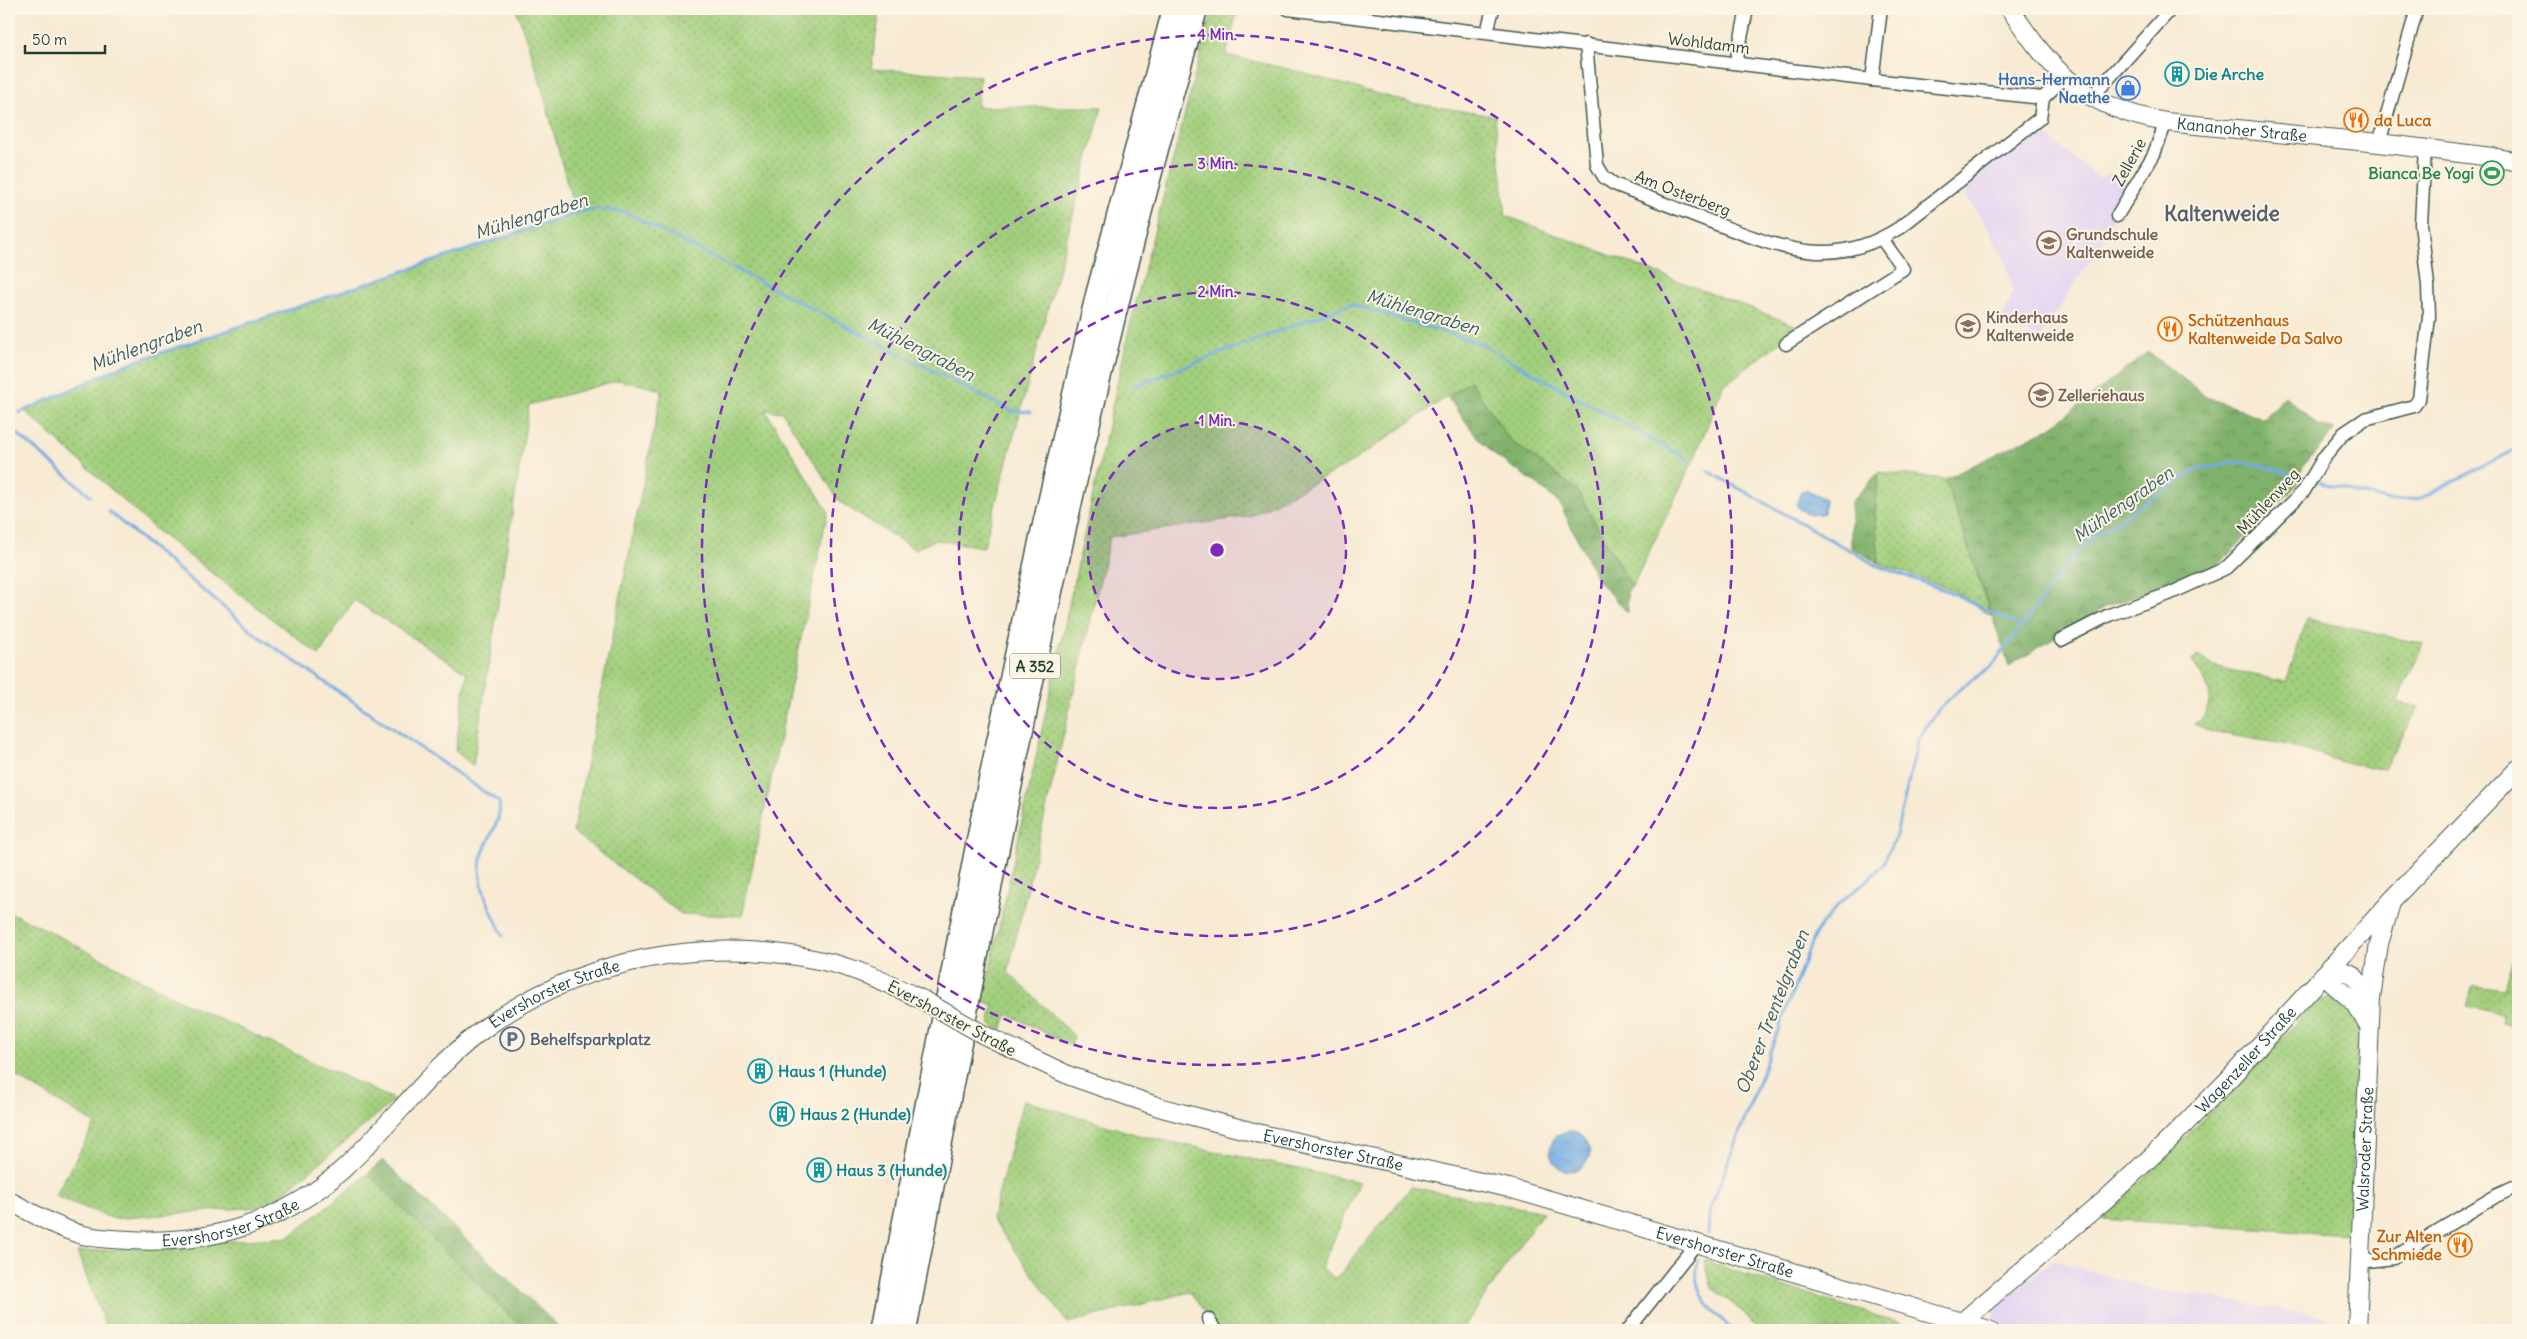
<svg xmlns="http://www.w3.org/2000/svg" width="2527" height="1339" viewBox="0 0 2527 1339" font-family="Delius,sans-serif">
<defs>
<pattern id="grass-dots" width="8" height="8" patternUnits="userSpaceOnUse" patternTransform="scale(1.25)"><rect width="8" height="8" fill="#a2cf7d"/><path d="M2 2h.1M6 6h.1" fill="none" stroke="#83a967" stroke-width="1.8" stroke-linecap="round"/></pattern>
<pattern id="forest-crowns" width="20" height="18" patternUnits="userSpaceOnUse" patternTransform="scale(1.25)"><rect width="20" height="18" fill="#81b26c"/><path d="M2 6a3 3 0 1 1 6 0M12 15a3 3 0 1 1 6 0" fill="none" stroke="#69925a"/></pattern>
<pattern id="water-ripples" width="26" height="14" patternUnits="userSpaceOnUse" patternTransform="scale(1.25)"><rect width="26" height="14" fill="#73ace3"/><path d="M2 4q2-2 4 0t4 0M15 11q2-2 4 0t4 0" fill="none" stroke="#5e8db9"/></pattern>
</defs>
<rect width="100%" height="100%" fill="#fcf5e5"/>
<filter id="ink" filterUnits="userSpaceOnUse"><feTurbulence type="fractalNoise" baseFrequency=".02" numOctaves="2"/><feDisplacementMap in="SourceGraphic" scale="10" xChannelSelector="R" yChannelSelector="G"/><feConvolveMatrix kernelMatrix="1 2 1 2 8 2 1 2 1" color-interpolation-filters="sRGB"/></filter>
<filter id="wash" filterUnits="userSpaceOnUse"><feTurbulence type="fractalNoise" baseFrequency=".0096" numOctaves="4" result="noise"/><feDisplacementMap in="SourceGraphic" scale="20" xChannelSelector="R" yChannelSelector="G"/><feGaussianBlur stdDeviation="1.12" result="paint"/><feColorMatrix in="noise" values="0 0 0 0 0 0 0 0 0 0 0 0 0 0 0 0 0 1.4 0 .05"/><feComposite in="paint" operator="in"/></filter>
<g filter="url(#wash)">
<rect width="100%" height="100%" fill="#f8ead3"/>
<g fill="#e2d4f3">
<path d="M2037,128L2100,179L2108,173L2130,184L2113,216L2108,232L2040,338L2001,324L2013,292L2006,262L1987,227L1965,195L1967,183Z"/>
<path d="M2053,1260L2144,1287L2339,1319L2338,1330H2021L1995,1322L1993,1309Z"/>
</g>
<g fill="url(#grass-dots)" stroke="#608658">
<path d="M516,9H880L871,69L980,76L977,107H1102L984,547L936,540L914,549L840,502L782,412L765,410L828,511L742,916L681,914L573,832L662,390L619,380L529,405L473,766L455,751L467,673L354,600L319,655L157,531L25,411L125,365L575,213L539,77Z"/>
<path d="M1212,9H1238L1226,55L1284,68L1411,103L1495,116L1506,216L1800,327L1723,386L1695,457L1632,587L1576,489L1510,440L1470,381L1349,464L1250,516L1110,537L1008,972L1074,1036L1071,1046L1008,1014L1001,1030L989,1024L994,1005L983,1001L1129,329Z"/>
<path d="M1879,472L1945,479L1991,616L1951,589L1879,563L1875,513Z"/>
<path d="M2307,619L2423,644L2397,702L2419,707L2384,769L2348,764L2284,744L2211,732L2194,724C2202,720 2203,717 2207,709C2215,689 2202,678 2192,661L2199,655L2213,666L2286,682Z"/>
<path d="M9,912L45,929L187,1004L395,1100L268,1206L114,1219L55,1196L95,1124L9,1072Z"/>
<path d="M2518,936V1027L2502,1022V1014L2467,1006L2473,985L2505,989Z"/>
<path d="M2329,998C2346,1003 2353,1012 2358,1028L2349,1235L2101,1219L2237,1086L2309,1008L2319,1001Z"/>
<path d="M1023,1100L1138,1135L1360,1182L1321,1268L1336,1279L1411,1187L1543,1212L1462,1330H1218L1190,1292L1068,1323L992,1219Z"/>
<path d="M368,1174L524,1330H107L77,1252L289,1237Z"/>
<path d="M1704,1260L1725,1268L1922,1330H1758L1745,1314L1712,1287Z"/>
</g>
<g fill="url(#forest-crowns)" stroke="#507850">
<path d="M2148,352L2207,397L2264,419L2285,396L2318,425L2335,430L2303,466L2296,486L2218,565L2107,606L2009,666L1945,479L2050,428Z"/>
<path d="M1470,381L1510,440L1576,489L1632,587L1627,592L1628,613L1598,581L1560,504L1534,482L1496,456L1478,438L1448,398Z"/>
<path d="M1879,472L1875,513L1879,563L1851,548V502Z"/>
<path d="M382,1160L562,1330H524L368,1174Z"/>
</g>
<g fill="url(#water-ripples)" stroke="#49748c">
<path d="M1808,490L1825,499L1824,513C1815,517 1802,513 1796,505L1801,491Z"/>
<circle cx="1570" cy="1151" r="20"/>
</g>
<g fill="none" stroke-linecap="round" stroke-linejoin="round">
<g stroke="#73ace3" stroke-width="3">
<path d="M1134,386L1350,304L1479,343L1689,460"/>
<path d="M19,413L125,365L576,213L595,209L625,212L1011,411L1031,412"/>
<path d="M9,427L91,496"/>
<path d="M1708,471L1876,565L1950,592L2022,627"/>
<path d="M2314,481L2390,501L2421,498L2518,448"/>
<path d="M108,511L258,636L499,802C503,822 485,840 481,860C476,886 493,913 503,936"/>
<path d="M1708,1234L1710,1210L1815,933L1840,902L1867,881L1883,864L1896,835L1918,741L1927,725L1940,708L1961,688L1991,667L2076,553L2096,535L2196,470L2235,462L2257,464L2308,479"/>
<path d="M1698,1260C1691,1297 1709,1305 1732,1330"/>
</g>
</g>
</g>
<g filter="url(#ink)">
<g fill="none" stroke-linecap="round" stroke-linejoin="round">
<g stroke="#40574c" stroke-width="15">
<g id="street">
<path d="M1288,9L1872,80L2043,98"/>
<path d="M1487,32L1493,9"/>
<path d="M1586,44L1597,165L1604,177L1614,184C1647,197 1681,210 1714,223C1781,248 1832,271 1899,228L2040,118L2043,98"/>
<path d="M1736,62L1747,9"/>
<path d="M1872,80L1881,9"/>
<path d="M2043,98L2065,77"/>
<path d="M2091,98L2171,9"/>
<path d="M2379,143L2417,9"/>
<path d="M2117,216L2154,154L2166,122"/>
<path d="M1786,344L1903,269L1882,239"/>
<path d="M2061,640L2109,615L2169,594L2226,568L2304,491L2324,457L2344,433L2365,419L2414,406L2419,399L2429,317L2428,285L2421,224L2425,149"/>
<path d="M2360,1262L2393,1258L2496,1196L2518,1186"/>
<path d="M1208,1319L1215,1330"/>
<path d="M1628,1330L1691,1250L1693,1242"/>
</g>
</g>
<g stroke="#40574c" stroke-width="20">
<g id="secondary">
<path id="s1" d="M2010,9C2054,74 2085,108 2166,122L2379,143L2492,157L2518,162"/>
<path d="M2331,966L2353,975L2371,998"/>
<path d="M2323,975L2356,1004L2369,1027"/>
<path id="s2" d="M984,1035L1070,1076L1162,1108L1261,1134L1509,1188L1989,1330"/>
<path id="s3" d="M9,1201C33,1213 57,1228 83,1235C98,1239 114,1239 129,1240C208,1245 284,1223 343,1169C393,1123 433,1065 489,1025C584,958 705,936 818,960C855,967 889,984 923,1000"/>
<path id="s4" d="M1955,1328L2105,1200L2168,1141L2229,1079L2392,900L2518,769"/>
<path id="s5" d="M2357,1330L2371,998L2379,944L2390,906"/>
</g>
</g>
<g stroke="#40574c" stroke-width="25">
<g id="highway">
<path d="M883,1330L988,789L1040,542L1097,295L1174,9"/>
<path d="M905,1330C990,887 1070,442 1196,9"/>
</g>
</g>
<use href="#street" stroke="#fff" stroke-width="12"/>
<use href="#secondary" stroke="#fff" stroke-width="18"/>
<use href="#highway" stroke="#fff" stroke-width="22"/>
<g stroke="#40574c" stroke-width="20" stroke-linecap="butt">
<path id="secondary-bridge" d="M923,1000L984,1035"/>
</g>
<use href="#secondary-bridge" stroke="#fff" stroke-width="18"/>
</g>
</g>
<circle cx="1217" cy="550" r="129" fill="#7b2cbf" fill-opacity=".12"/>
<g fill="none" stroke="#7b2cbf" stroke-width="2.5" stroke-dasharray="9 6">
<circle cx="1217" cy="550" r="129"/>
<circle cx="1217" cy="550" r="258"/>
<circle cx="1217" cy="550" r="386"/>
<circle cx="1217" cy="550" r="515"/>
</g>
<defs>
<g id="building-ring" transform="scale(1.25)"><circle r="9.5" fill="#fcf5e5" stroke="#0f9aa8" stroke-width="1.5"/><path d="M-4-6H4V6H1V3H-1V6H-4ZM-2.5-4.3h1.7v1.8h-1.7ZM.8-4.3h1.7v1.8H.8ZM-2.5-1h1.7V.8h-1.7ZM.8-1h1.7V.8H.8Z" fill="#0f9aa8"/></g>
<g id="shop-ring" transform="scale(1.25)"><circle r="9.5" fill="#fcf5e5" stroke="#3f7fe0" stroke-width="1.5"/><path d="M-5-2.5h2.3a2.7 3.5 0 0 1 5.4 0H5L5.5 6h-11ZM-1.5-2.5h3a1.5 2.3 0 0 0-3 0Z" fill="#3f7fe0"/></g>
<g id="restaurant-ring" transform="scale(1.25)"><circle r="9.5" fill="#fcf5e5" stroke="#e8710a" stroke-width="1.5"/><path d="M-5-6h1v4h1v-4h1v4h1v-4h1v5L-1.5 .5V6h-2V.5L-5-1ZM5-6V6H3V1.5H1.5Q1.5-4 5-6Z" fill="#e8710a"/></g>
<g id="stadium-ring" transform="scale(1.25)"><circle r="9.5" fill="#fcf5e5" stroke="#2e9e5b" stroke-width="1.5"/><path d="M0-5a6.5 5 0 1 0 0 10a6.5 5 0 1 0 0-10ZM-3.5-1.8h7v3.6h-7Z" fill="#2e9e5b"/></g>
<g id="school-ring" transform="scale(1.25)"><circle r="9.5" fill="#fcf5e5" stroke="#8d6e63" stroke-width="1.5"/><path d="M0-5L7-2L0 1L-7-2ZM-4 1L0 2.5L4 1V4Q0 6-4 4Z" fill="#8d6e63"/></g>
<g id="parking-ring" transform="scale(1.25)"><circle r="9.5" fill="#fcf5e5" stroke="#5c6f8a" stroke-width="1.5"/><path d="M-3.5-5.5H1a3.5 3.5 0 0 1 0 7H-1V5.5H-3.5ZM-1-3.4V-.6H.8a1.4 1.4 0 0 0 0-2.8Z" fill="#5c6f8a"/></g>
</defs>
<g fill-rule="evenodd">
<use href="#building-ring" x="2177" y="74"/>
<use href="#shop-ring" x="2128" y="88"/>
<use href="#restaurant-ring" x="2356" y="120"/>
<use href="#stadium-ring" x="2492" y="173"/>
<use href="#school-ring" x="2049" y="243"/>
<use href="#school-ring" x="1968" y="326"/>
<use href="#restaurant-ring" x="2170" y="329"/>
<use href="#school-ring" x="2041" y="395"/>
<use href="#parking-ring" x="512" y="1039"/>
<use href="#building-ring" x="760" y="1071"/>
<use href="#building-ring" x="782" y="1114"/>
<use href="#building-ring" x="819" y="1170"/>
<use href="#restaurant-ring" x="2460" y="1245"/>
</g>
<g text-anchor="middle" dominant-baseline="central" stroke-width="4" stroke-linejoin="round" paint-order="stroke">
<rect fill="#fcf5e5" stroke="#617469" stroke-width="1" x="1010" y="653.5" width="50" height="25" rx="4"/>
<g font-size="15" font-weight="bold" fill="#1f3d34">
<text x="1035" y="666">A 352</text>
</g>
<g font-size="16" fill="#1f3d34" stroke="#fcf5e5">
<text transform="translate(1709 43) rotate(7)">Wohldamm</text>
<text stroke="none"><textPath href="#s1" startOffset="276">Kananoher Straße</textPath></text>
<text transform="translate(2129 162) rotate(-61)">Zellerie</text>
<text transform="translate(1683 193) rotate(21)">Am Osterberg</text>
<text transform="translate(2268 501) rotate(-47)">Mühlenweg</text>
<text stroke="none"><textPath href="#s3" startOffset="638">Evershorster Straße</textPath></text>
<text transform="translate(952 1018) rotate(28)">Evershorster Straße</text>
<text stroke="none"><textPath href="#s4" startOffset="396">Wagenzeller Straße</textPath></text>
<text stroke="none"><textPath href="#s2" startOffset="369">Evershorster Straße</textPath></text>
<text stroke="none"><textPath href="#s5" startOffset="181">Walsroder Straße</textPath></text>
<text stroke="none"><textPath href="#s3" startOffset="232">Evershorster Straße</textPath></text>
<text stroke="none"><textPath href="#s2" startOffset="774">Evershorster Straße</textPath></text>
</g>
<g font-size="16" font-weight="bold" fill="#0d838f" stroke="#fcf5e5" text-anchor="start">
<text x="2194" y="74">Die Arche</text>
<text x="778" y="1071">Haus 1 (Hunde)</text>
<text x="800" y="1114">Haus 2 (Hunde)</text>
<text x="836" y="1170">Haus 3 (Hunde)</text>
</g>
<g font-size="16" font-weight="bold" fill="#366cbe" stroke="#fcf5e5" text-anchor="end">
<text x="2110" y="79">Hans-Hermann<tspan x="2110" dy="18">Naethe</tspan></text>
</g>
<g font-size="16" font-weight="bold" fill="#c56008" stroke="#fcf5e5" text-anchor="start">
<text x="2374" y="120">da Luca</text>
<text x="2188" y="320">Schützenhaus<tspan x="2188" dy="18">Kaltenweide Da Salvo</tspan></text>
<text x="2442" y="1236" text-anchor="end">Zur Alten<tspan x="2442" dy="18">Schmiede</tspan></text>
</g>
<g font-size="16" font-weight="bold" fill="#27864d" stroke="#fcf5e5" text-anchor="end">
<text x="2474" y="173">Bianca Be Yogi</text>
</g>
<g font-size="16" font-weight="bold" fill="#785e54" stroke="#fcf5e5" text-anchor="start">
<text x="2066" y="234">Grundschule<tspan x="2066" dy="18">Kaltenweide</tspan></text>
<text x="1986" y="317">Kinderhaus<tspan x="1986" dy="18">Kaltenweide</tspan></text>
<text x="2058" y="395">Zelleriehaus</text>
</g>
<g font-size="16" font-weight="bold" fill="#4e5e75" stroke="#fcf5e5" text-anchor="start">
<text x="530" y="1039">Behelfsparkplatz</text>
</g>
<g font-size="18" font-style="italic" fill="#385e69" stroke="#fcf5e5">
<text transform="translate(531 216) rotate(-17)">Mühlengraben</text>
<text transform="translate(1423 312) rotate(17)">Mühlengraben</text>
<text transform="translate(146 345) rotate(-20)">Mühlengraben</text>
<text transform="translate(921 349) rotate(27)">Mühlengraben</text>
<text transform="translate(2123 504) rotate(-35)">Mühlengraben</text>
<text transform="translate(1772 1012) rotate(-69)">Oberer Trentelgraben</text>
</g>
<g font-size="21" font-weight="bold" fill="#555f71" stroke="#fcf5e5">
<text x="2222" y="213">Kaltenweide</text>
</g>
</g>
<circle cx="1217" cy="550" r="8" fill="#7b2cbf" stroke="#fcf5e5" stroke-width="2.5"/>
<g font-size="15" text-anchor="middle" font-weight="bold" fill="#7b2cbf" stroke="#fcf5e5" stroke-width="4" stroke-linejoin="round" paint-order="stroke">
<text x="1217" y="40">4 Min.</text>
<text x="1217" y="169">3 Min.</text>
<text x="1217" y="297">2 Min.</text>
<text x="1217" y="426">1 Min.</text>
</g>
<rect width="2527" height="1339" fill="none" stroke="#fcf5e5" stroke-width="30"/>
<path d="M25 45v8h80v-8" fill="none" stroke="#1f3d34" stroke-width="2.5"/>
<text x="32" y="45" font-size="15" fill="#1f3d34" stroke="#fcf5e5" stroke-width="4" paint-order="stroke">50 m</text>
</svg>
